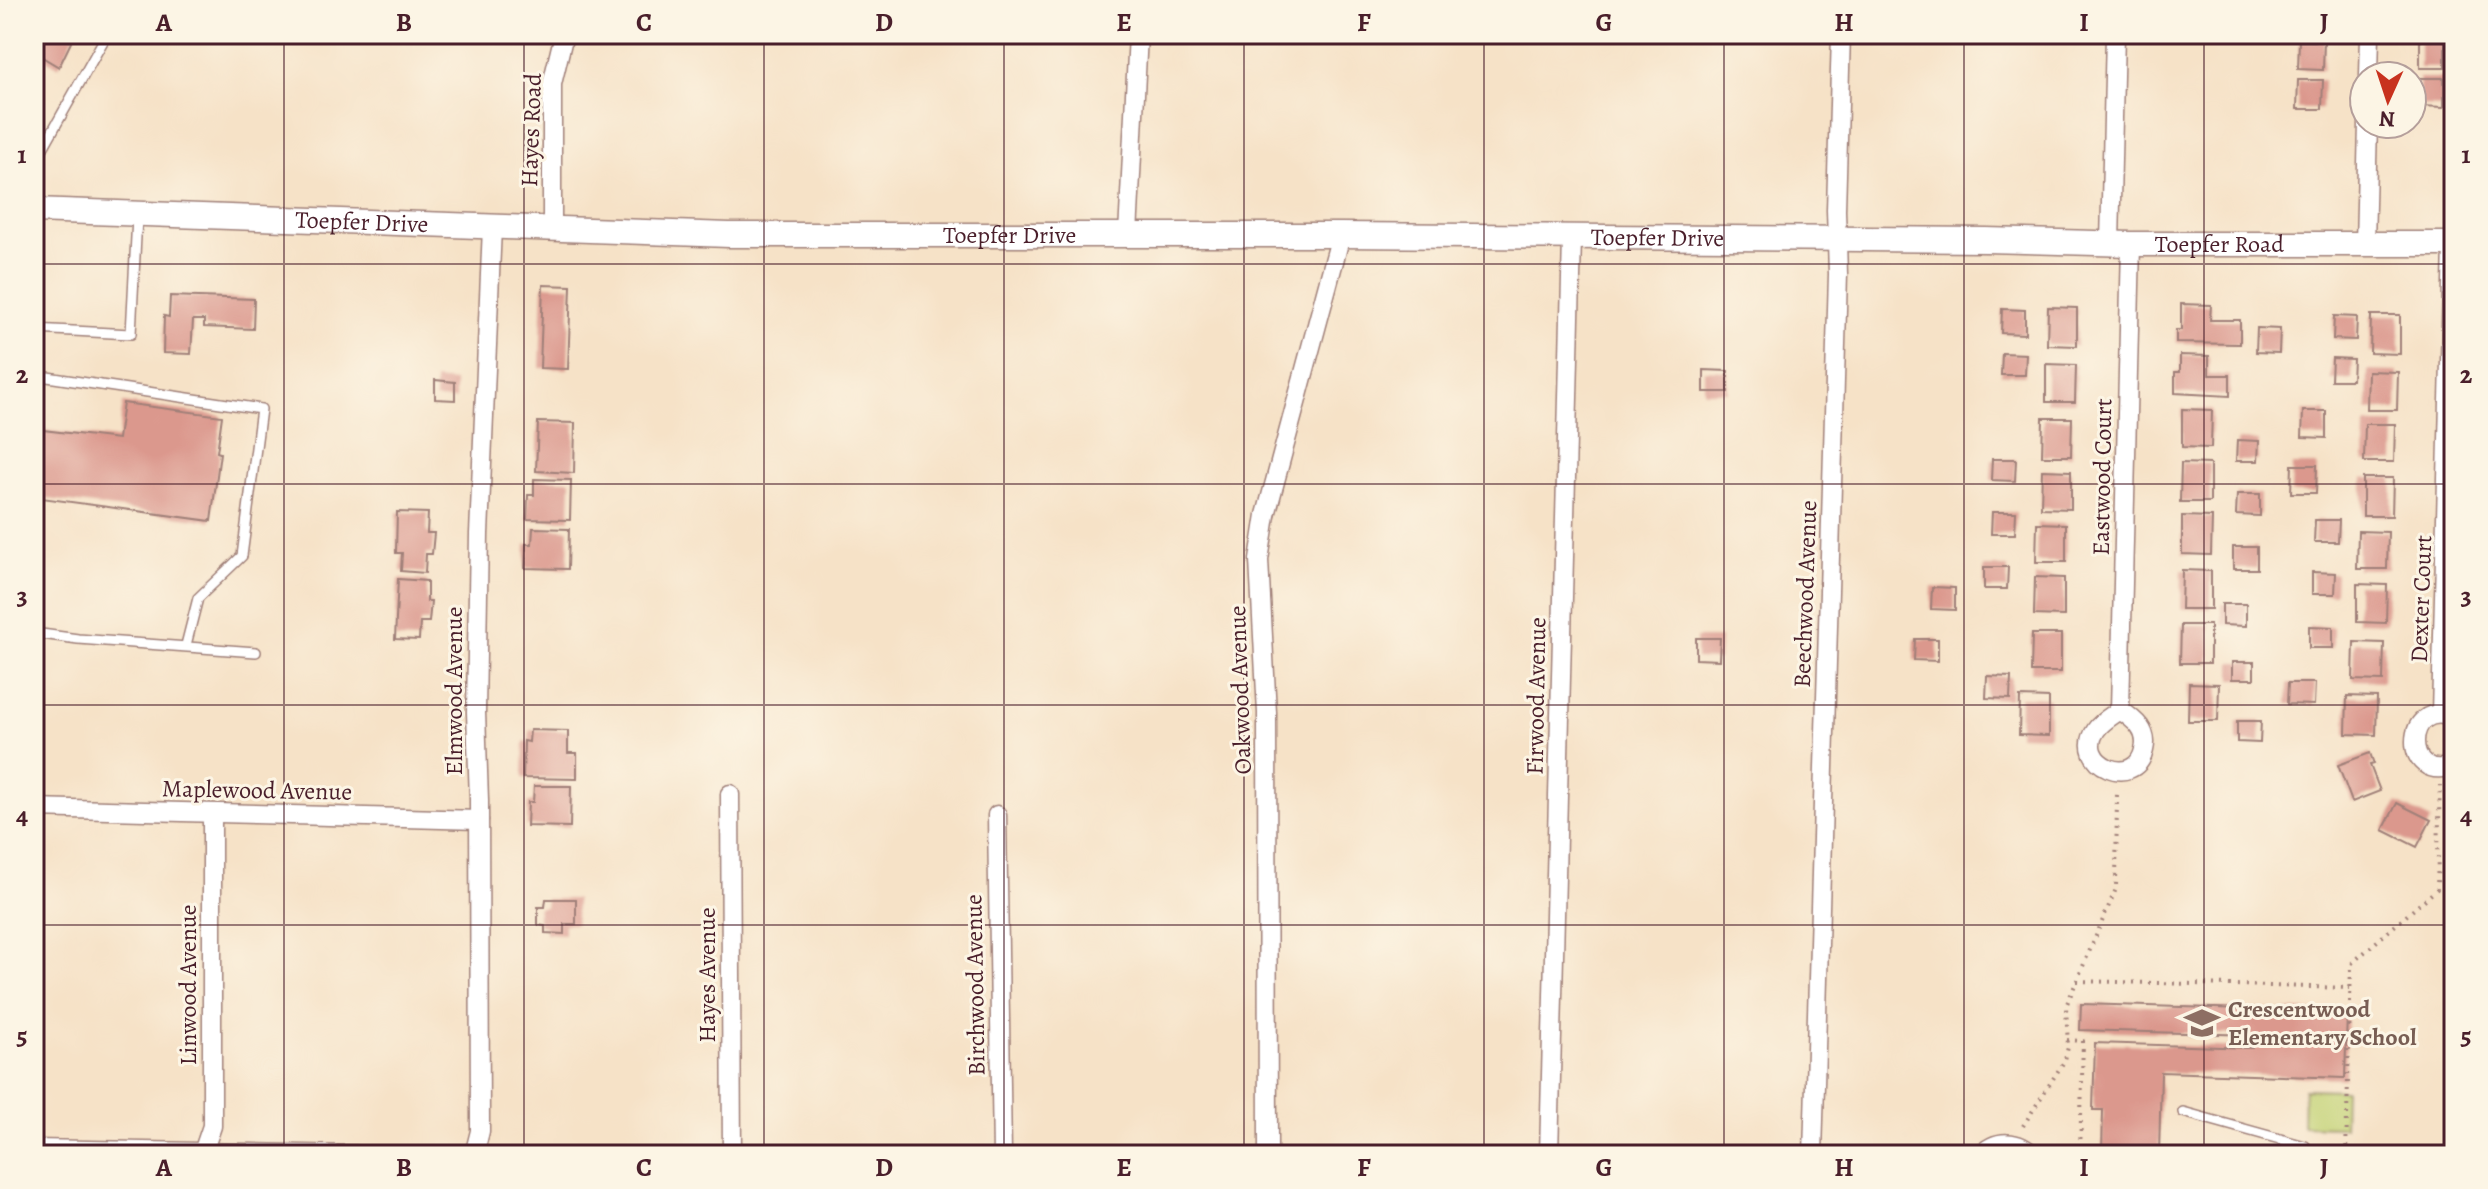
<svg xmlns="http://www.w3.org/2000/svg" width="2488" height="1189" viewBox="0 0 2488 1189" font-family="Alegreya,serif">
<rect width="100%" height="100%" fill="#fcf5e5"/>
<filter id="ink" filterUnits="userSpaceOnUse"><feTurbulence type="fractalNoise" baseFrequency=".0125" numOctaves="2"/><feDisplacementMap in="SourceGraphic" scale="16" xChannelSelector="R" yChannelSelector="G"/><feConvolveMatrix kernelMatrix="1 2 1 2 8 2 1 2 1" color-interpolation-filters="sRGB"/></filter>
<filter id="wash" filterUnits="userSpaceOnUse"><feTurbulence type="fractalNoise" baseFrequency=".006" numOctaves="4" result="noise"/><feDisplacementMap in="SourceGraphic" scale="32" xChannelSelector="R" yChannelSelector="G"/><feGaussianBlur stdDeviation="1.8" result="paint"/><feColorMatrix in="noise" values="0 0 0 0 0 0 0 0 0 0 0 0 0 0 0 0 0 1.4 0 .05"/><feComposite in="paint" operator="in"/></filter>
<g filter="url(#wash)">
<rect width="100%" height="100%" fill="#f6e2c7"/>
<path fill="#c2d173" stroke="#86784f" stroke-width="2" d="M2304,1089L2345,1090L2344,1127L2303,1126Z"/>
<g id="blocks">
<g fill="#db988d">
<path d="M34,34H75L59,67L42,57L34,72Z"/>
<rect x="2420" y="39" width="25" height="29"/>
<path d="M2299,41H2324L2323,70L2298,69Z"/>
<path d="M2419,78H2444V107L2419,106Z"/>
<path d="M2298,80H2323L2322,109H2297Z"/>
<path d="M543,285L571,286L568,369L540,368Z"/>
<path d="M170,296L254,299L253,329L204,327V320H193L191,354L163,353L164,316L169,317Z"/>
<path d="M2181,304L2211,305L2210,320H2240V344L2176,343V330H2181Z"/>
<path d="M2048,307L2077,308V346L2047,345Z"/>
<path d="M2002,309L2025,310V334L2001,333Z"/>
<path d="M2371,315H2400V354L2370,353Z"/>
<path d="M2334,316L2357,317L2356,340L2333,339Z"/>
<path d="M2257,328L2280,329L2279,353L2256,352Z"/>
<path d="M2002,353L2026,354L2025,375H2001Z"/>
<path d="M2180,355L2209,356V375H2230V396L2175,393V372H2180Z"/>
<path d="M2332,358L2353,359L2352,380H2331Z"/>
<path d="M2046,364L2076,365L2075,402H2046Z"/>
<path d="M1704,370L1728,371V392H1704Z"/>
<path d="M2368,371L2398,372L2397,410H2367Z"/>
<path d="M435,380L455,382V400L435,399Z"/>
<path d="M123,403L222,416L217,452L220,453L211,521L34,497V429L118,439Z"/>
<path d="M2182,409L2212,410L2211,448L2182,447Z"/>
<path d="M2303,411H2326V438L2302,437Z"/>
<path d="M2043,418H2072L2071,456H2042Z"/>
<path d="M538,422L575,423L574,473L536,471Z"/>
<path d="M2365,424H2395L2394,462H2364Z"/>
<path d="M2237,440L2259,441L2258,461H2236Z"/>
<path d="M1992,459H2016L2015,481L1991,480Z"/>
<path d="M2181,463L2210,464V502H2180Z"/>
<path d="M2292,465H2317L2316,493H2291Z"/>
<path d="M2042,470L2071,471V509L2041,508Z"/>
<path d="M2363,478H2393L2392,516H2363Z"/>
<path d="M534,479L571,480L570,520L527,519L528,495H534Z"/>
<path d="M2237,494H2260V516L2236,515Z"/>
<path d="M397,512L428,513L427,533H434L432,554H426L425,573L401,571L402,553H396Z"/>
<path d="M1992,512H2016L2015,534H1991Z"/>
<path d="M2182,516L2212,517L2211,555L2182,554Z"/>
<path d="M2315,520H2339L2338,542H2314Z"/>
<path d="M2037,523L2066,524V562H2036Z"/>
<path d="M533,528L569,529L568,569L525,568L526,544H532Z"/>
<path d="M2358,531L2388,532L2387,569H2357Z"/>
<rect x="2233" y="547" width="24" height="22"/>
<path d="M1984,567H2008L2007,589H1984Z"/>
<path d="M2182,570L2211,571V609H2181Z"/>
<path d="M2312,572L2336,573L2335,594H2312Z"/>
<path d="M2035,577L2064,578V616L2034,615Z"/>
<path d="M398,579L427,581V601H431L429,622H420L419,640L395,639Z"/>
<path d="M2357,584L2387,585L2386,623L2357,622Z"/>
<path d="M1932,587L1955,588V610L1931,609Z"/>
<path d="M2222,604H2246V626L2222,625Z"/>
<path d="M2181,625H2210V663H2180Z"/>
<path d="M2309,626L2333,627V648H2309Z"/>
<path d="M2032,634H2061V672H2031Z"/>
<path d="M1696,638H1720L1719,660L1696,659Z"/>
<path d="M1915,639H1938V661L1914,660Z"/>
<path d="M2354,642L2384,643L2383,681L2353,680Z"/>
<rect x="2232" y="662" width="22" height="17"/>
<path d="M1987,676L2011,677L2010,699L1986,698Z"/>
<path d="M2189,683L2219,684L2218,721H2188Z"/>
<path d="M2288,683H2315L2314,705L2287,704Z"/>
<path d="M2347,696L2377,697L2376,735L2346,734Z"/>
<path d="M2020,697L2049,698V736L2019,735Z"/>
<path d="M2237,721H2261L2260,743L2237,742Z"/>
<path d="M530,730L568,731V753H577V779L523,778L524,741L529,742Z"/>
<path d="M2370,753L2374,764L2370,765L2380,791L2352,802L2338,765Z"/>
<path d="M534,786H571L570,827L527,826L528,802H533Z"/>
<path d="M2397,803L2431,820L2417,847L2383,830Z"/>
<path d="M546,899H576V924H564V934L545,933V926L538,925V907H545Z"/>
<path d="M2081,1004L2347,1012L2345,1078L2161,1072L2159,1155H2102L2103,1110H2093L2095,1043L2252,1048L2253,1035L2080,1030Z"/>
</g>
</g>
</g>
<g filter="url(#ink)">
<use href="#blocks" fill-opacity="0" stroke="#a08079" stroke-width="2"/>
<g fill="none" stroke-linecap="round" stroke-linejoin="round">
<g stroke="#a08079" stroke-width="12">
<g id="lane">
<path d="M34,164L107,34"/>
<path d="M34,329L131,334L137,217"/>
<path d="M34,375L261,409L242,556L198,598L186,645"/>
<path d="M34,633L78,639L256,652"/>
<path d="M2183,1112L2305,1146L2304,1155"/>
<path d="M1975,1155C1993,1133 2021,1134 2039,1155"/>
</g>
</g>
<g stroke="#a08079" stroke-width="21">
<g id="street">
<path d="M2369,76L2370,34"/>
<path d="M552,229V84L564,34"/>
<path d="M1128,235L1138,34"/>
<path d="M2110,243L2115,34"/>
<path d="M2365,244L2368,124"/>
<path d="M2120,710L2131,244"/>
<path d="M2120,710C2135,720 2149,731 2144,750C2135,791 2073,763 2096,730C2102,721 2112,716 2120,710Z"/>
<path d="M2441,714L2453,244"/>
<path d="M2454,718C2403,696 2401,786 2454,765"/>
<path d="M730,794L732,1155"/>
<path d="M34,808L479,820"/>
<path d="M997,815L1002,1155"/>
<path d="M34,1149L356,1155"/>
<path d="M202,1155L212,1126V813"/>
<path d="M474,1155L480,1131L479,800L476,712L479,534L492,227"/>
<path d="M1268,1155L1267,713L1259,560L1266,515L1341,235"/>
<path d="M1549,1155L1572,238"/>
<path d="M1813,1155L1838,274L1836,210L1841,34"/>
</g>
</g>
<g stroke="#a08079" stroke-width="27">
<g id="secondary">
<path id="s1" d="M34,210L729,235H1341L1986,240L2131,244H2454"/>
</g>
</g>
<g stroke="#a08079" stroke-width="4" stroke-dasharray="2 6" stroke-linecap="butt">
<path d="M2077,981L2350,988"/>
<path d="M2067,1040L2083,1041L2080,1155"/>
<path d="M2023,1126L2065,1060L2068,1047L2066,1006L2116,889L2117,789"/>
<path d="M2346,1155L2351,964L2437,889L2440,785"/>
</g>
<use href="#lane" stroke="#fff" stroke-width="9"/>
<use href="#street" stroke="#fff" stroke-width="18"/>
<use href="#secondary" stroke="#fff" stroke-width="24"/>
</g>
</g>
<path fill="none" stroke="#4a1f2b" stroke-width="2" stroke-opacity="0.55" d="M284,34V1155M524,34V1155M764,34V1155M1004,34V1155M1244,34V1155M1484,34V1155M1724,34V1155M1964,34V1155M2204,34V1155M34,264H2454M34,484H2454M34,705H2454M34,925H2454"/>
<defs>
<g id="school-bare" transform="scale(2.76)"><path d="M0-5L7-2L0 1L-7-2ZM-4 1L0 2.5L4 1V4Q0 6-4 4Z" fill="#8d6e63" stroke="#fcf5e5" stroke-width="2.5" paint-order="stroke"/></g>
</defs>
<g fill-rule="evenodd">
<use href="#school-bare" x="2202" y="1023"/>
</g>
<g text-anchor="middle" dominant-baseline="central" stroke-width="6" stroke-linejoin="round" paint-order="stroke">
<g font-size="24" fill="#4a1f2b" stroke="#fcf5e5">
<text transform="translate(531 130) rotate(-88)">Hayes Road</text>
<text stroke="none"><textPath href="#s1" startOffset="328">Toepfer Drive</textPath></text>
<text stroke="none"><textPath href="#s1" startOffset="976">Toepfer Drive</textPath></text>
<text stroke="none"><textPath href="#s1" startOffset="1624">Toepfer Drive</textPath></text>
<text stroke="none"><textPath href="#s1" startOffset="2186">Toepfer Road</textPath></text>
<text transform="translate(2102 477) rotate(-89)">Eastwood Court</text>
<text transform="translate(1805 594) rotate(-88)">Beechwood Avenue</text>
<text transform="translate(2421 599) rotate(-88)">Dexter Court</text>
<text transform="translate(1240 690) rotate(-92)">Oakwood Avenue</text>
<text transform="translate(454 691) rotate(-90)">Elmwood Avenue</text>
<text transform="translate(1536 696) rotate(-89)">Firwood Avenue</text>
<text transform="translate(257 790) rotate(1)">Maplewood Avenue</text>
<text transform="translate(707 975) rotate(-90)">Hayes Avenue</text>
<text transform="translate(188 985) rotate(-90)">Linwood Avenue</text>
<text transform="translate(975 985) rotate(-91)">Birchwood Avenue</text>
</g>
<g font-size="24" font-weight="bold" fill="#785e54" stroke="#fcf5e5" text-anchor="start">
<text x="2228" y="1009">Crescentwood<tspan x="2228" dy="28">Elementary School</tspan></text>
</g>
</g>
<rect width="2488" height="1189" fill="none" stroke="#fcf5e5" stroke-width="88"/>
<g transform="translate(2388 100) rotate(183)"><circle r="38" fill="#fcf5e5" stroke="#b59f9b" stroke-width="2"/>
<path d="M0-6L14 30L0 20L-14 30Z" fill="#c8321e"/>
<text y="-12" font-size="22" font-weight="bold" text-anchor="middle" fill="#4a1f2b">N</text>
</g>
<rect x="44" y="44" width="2400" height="1101" fill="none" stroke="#4a1f2b" stroke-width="3"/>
<g font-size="26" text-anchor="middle" font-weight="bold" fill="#4a1f2b">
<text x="164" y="31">A</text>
<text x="404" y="31">B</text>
<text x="644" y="31">C</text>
<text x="884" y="31">D</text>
<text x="1124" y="31">E</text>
<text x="1364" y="31">F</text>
<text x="1604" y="31">G</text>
<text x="1844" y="31">H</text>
<text x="2084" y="31">I</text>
<text x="2324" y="31">J</text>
<text x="22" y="163">1</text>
<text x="2466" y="163">1</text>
<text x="22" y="383">2</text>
<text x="2466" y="383">2</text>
<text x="22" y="604">3</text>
<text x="2466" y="604">3</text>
<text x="22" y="824">4</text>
<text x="2466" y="824">4</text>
<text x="22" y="1044">5</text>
<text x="2466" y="1044">5</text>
<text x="164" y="1176">A</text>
<text x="404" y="1176">B</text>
<text x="644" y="1176">C</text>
<text x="884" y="1176">D</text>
<text x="1124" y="1176">E</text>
<text x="1364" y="1176">F</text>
<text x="1604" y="1176">G</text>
<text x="1844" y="1176">H</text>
<text x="2084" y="1176">I</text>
<text x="2324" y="1176">J</text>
</g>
</svg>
